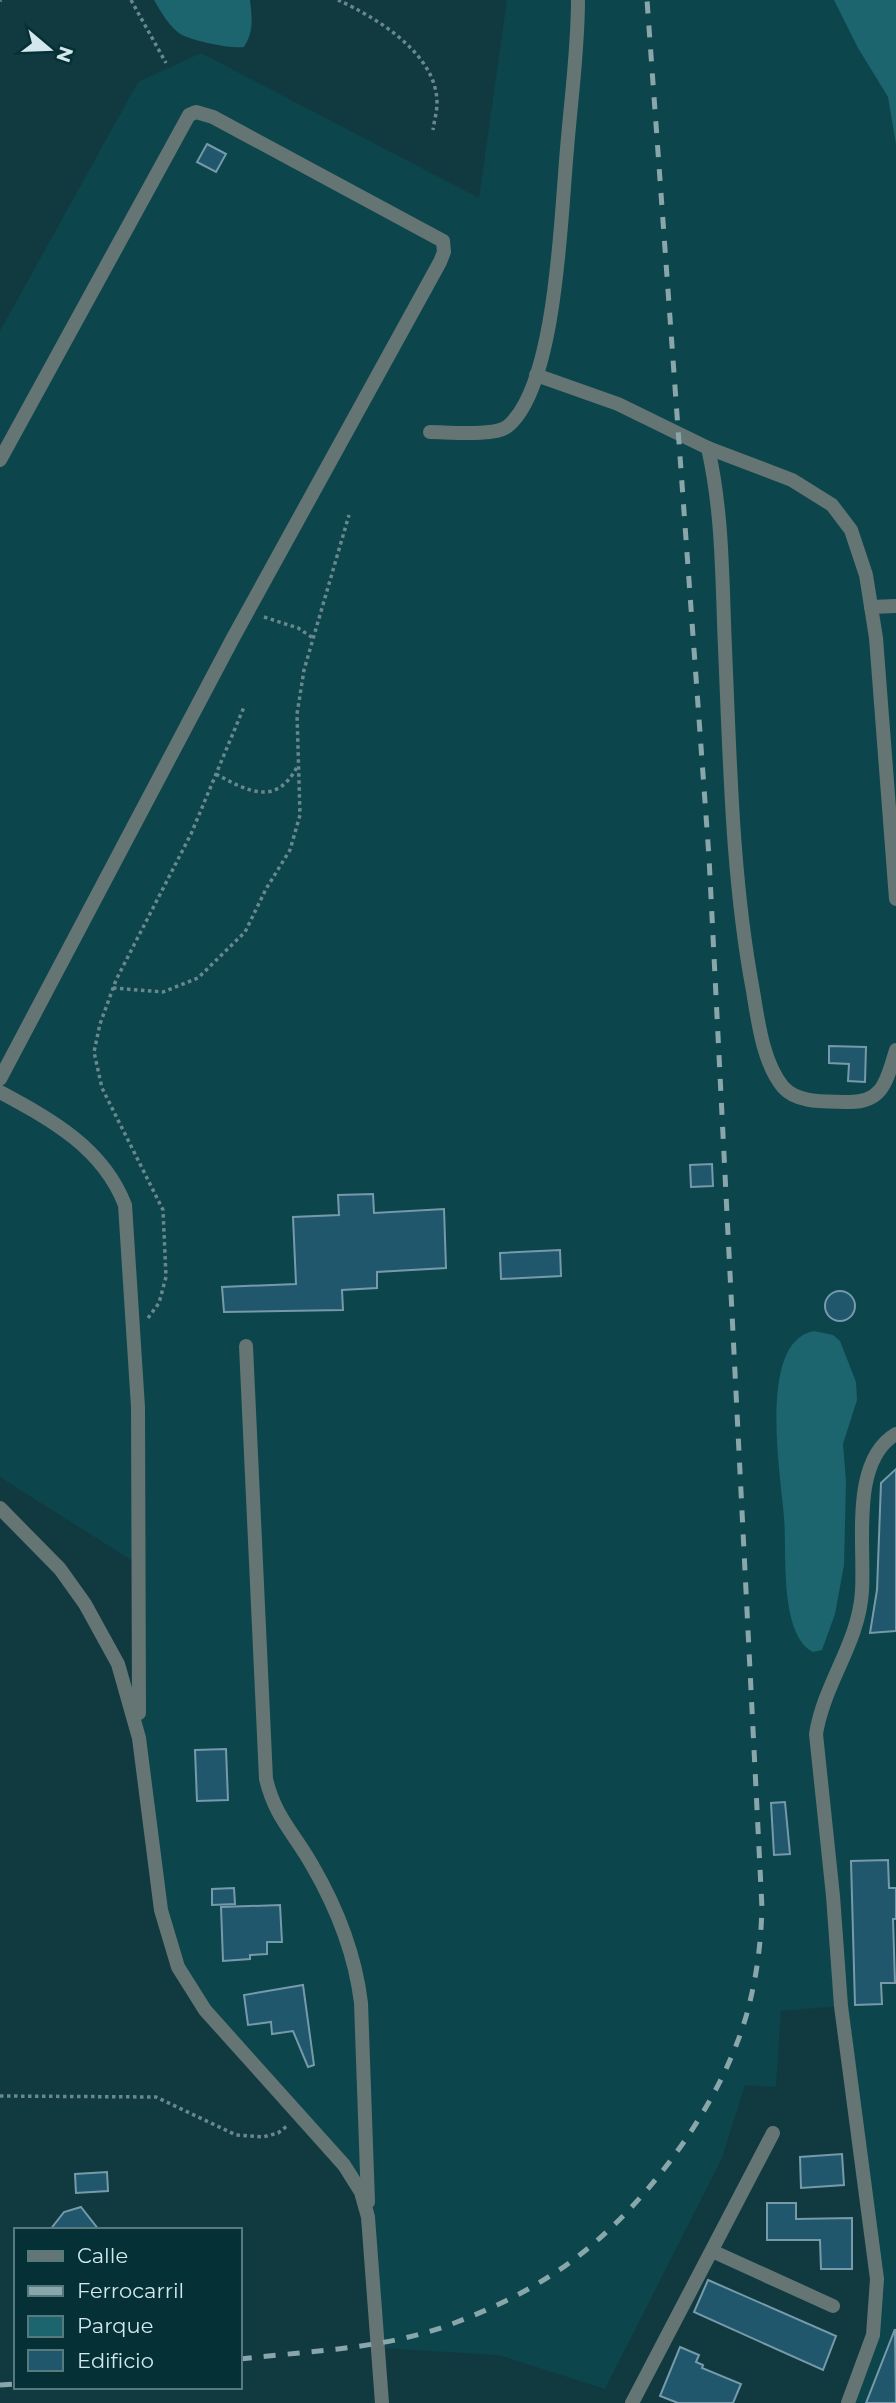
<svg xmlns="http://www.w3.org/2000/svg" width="896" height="2403" viewBox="0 0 896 2403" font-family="Montserrat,sans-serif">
<rect width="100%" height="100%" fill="#113a40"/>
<path fill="#0c454c" d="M507,0H834L858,48L888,97L891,110L896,144V2403H848L876,2319L841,2006L781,2011L776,2087L745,2085L722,2158L605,2389L499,2355L379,2348L361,2192L237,2047L169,1945L139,1738V1565L0,1477V331L138,82L201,53L479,198Z"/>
<g fill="#1d656e">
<path d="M154,0H250C252,17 254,32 244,47C231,49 194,41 182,35C170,28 161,12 154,0Z"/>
<path d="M834,0H896V144L888,97L858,48Z"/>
<path d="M814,1331L833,1335L840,1341L856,1382L857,1400L843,1444L846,1481L844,1565L835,1614L822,1650L813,1652C779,1635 787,1551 784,1517C781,1476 757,1341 814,1331Z"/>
</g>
<g fill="#21576c" stroke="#769aaa" stroke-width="2">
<path d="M207,144L226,154L216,172L197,162Z"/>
<path d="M829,1046L866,1047L865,1082L848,1081L849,1064L829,1063Z"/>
<path d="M712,1164L713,1186L691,1187L690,1165Z"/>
<path d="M373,1194L374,1213L444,1209L446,1268L377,1272V1288L342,1290L343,1310L224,1312L222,1287L296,1284L293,1217L339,1215L338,1195Z"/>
<path d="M560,1250L561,1276L501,1279L500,1253Z"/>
<circle cx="840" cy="1306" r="15"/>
<path d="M896,1469V1631L870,1633L877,1590L881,1483Z"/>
<path d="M226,1749L228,1800L197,1801L195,1750Z"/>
<path d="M785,1802L790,1854L774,1855L771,1803Z"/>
<path d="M888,1860L889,1888H896V1919H893L895,1983H881L882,2004L855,2005L851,1861Z"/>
<path d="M234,1888L235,1904L212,1905V1889Z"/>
<path d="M280,1905L282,1942H267V1954L250,1955V1959L223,1961L221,1907Z"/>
<path d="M303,1985L314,2065L308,2067L293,2031L272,2034L271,2022L248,2025L244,1995Z"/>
<path d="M842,2154L844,2185L801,2188L800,2157Z"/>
<path d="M107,2172L108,2191L76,2193L75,2174Z"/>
<path d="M767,2203H796V2219L852,2218V2269H821L820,2240H767Z"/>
<path d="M81,2207L99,2230H50L64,2212Z"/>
<path d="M708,2280L836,2336L823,2370L694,2312Z"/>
<path d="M895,2329L896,2403H866Z"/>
<path d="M680,2347L699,2355L696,2362L703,2365L702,2368L741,2384L733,2403H678L660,2396Z"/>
</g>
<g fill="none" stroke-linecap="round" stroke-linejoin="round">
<g stroke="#68888d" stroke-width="3.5" stroke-dasharray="3.5 3.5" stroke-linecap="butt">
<path d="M131,0L166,63"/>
<path d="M338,0C377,18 437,54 437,103C437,112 434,122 433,130"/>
<path d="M0,1L1,0"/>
<path d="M264,617L298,628L313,638"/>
<path d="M216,774C247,791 276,807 297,767"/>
<path d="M113,988L163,992L198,978L245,932L266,889L290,850L300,815L297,714L304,670L349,515"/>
<path d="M148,1318L159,1303L166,1277L163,1210L102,1088L94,1052L100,1024L116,980L191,834L244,707"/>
<path d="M0,2096L156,2097L236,2135L263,2137L278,2133L287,2126"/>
</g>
<g stroke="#647573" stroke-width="14">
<path d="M536,375L618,404L708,448L792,480L832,505L851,530L866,575L876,638L896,899"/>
<path d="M430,432C448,432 495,437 508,426C557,385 561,212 567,149C571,99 578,50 578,0"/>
<path d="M708,448C723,514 722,580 725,648C730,762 732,879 753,991C758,1021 763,1063 783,1087C798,1104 827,1101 848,1102C884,1103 887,1079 896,1050"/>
<path d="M0,460L189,115L196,112L213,117L443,241L444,252L440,262L233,638L0,1079"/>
<path d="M871,607L896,606"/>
<path d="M0,1092C52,1120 103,1148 125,1205L138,1407L139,1713"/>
<path d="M246,1346L266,1779C275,1817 294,1833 312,1865C337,1908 355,1953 361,2003L368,2202"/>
<path d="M0,1508L60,1569L85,1604L118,1664L139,1738L161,1910L178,1967L205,2010L344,2165L361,2192L368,2217L382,2403"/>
<path d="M712,2251L833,2306"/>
<path d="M632,2403L773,2133"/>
<path d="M848,2403L873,2335L877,2279L841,2006L833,1896L816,1734C824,1683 859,1643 862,1591C865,1544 850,1461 896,1434"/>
</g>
<g stroke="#89a6aa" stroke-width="5" stroke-dasharray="12 12" stroke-linecap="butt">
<path d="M240,2359C308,2351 384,2349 449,2325C484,2312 519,2296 550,2276C638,2221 729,2099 751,1997C758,1968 761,1938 762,1908L709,857L647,0"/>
<path d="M0,2385L16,2384"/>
</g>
</g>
<rect x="14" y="2228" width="228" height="161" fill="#043036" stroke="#577a7f" stroke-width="2"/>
<rect x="28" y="2251" width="35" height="10" fill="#647573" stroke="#577a7f" stroke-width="2"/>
<text x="77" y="2263" font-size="21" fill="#d3e8ec">Calle</text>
<rect x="28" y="2286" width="35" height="10" fill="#89a6aa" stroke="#577a7f" stroke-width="2"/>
<text x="77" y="2298" font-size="21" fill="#d3e8ec">Ferrocarril</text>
<rect x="28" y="2316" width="35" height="21" fill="#1d656e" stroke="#577a7f" stroke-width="2"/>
<text x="77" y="2333" font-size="21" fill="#d3e8ec">Parque</text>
<rect x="28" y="2350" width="35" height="21" fill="#21576c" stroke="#577a7f" stroke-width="2"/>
<text x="77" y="2368" font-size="21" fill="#d3e8ec">Edificio</text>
<g transform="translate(49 49) rotate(109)" stroke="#043036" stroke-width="5" paint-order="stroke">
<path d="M0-5L12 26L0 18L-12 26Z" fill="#d3e8ec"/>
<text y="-10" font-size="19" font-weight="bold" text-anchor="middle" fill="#d3e8ec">N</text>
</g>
</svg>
